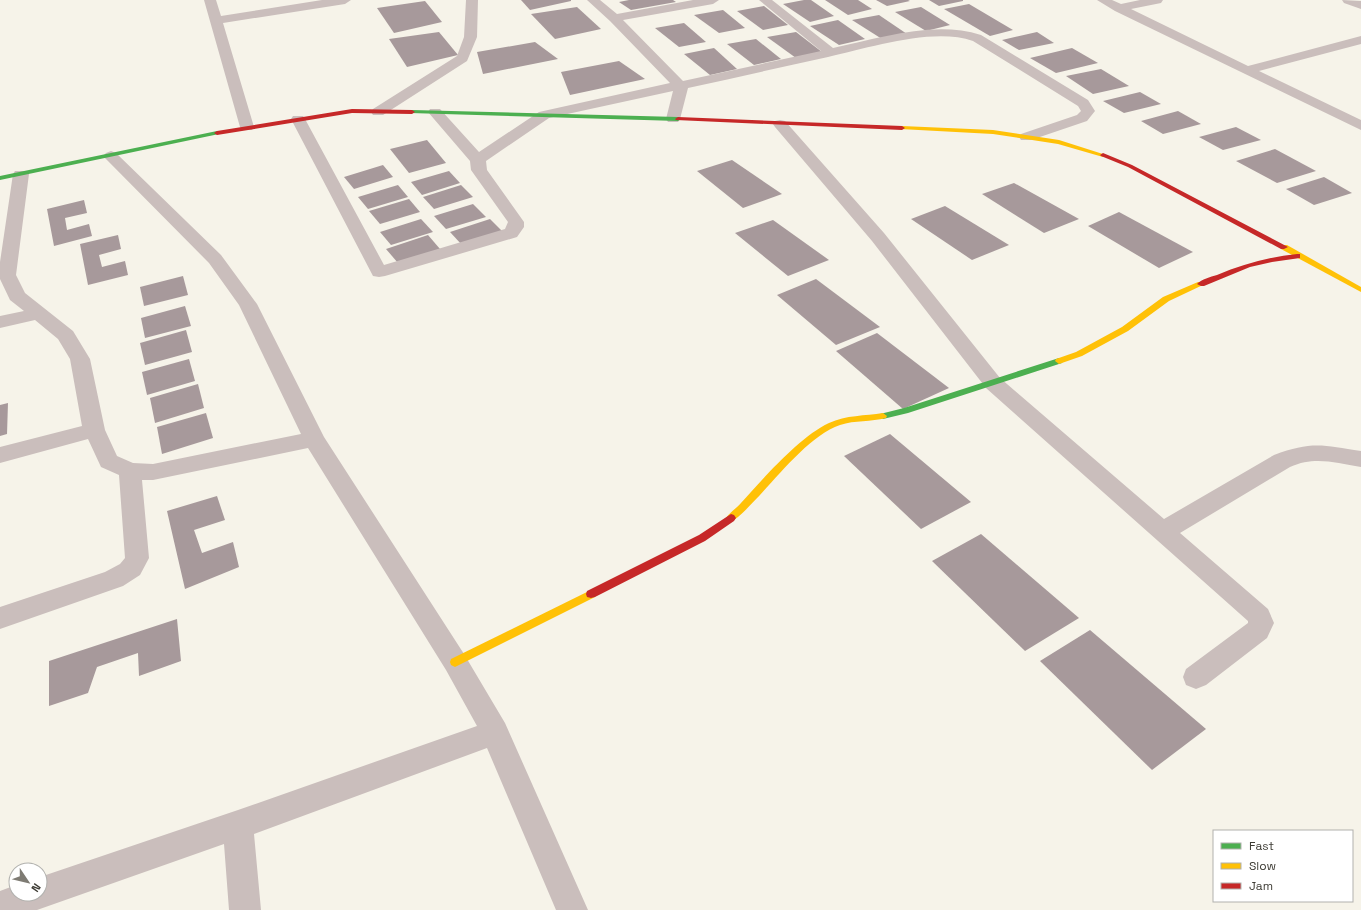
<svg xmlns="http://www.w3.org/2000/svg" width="1361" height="910" viewBox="0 0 1361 910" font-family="'Space Grotesk',sans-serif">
<rect width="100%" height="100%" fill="#f6f3e9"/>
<g fill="#a7999b">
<path d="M521,0H571V1L530,10Z"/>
<path d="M629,0H673L676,2L631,10L619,2Z"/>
<path d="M804,0H811L834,16L810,22L783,4Z"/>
<path d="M825,0H858L872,9L848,15Z"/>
<path d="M876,0H908L910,1L887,6Z"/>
<path d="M929,0H963V1L939,6Z"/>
<path d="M425,1L442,22L394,33L377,8Z"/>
<path d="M969,4L1013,30L990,36L944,9Z"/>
<path d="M764,6L788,25L763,30L737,11Z"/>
<path d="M577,7L601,29L555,39L531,14Z"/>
<path d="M921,7L950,25L926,31L895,12Z"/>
<path d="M723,10L745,28L719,33L694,15Z"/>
<path d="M879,15L907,34L882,39L852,20Z"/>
<path d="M838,20L865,39L839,45L810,26Z"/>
<path d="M684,23L706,42L679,47L655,28Z"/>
<path d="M439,32L458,55L407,67L389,39Z"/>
<path d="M796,32L822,52L796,58L767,37Z"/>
<path d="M1037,32L1054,43L1019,50L1002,40Z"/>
<path d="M756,39L781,59L754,65L727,44Z"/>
<path d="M535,42L558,59L483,74L477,52Z"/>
<path d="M714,48L737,69L710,75L684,54Z"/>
<path d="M1072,48L1098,63L1056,73L1030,58Z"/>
<path d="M619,61L645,79L570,95L561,72Z"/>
<path d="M1101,69L1129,86L1093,94L1066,76Z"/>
<path d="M1140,92L1161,104L1124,113L1103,101Z"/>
<path d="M1178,111L1201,124L1163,134L1141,121Z"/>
<path d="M1236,127L1261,140L1223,150L1199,137Z"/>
<path d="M427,140L446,163L409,173L390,149Z"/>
<path d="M1275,149L1316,171L1277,183L1236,161Z"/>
<path d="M732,160L782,194L743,208L697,171Z"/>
<path d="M383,165L393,177L354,189L344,177Z"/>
<path d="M449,171L460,183L422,195L411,182Z"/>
<path d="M1324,177L1352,193L1314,205L1286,189Z"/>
<path d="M1014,183L1079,219L1044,233L982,194Z"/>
<path d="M398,185L408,197L368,209L358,197Z"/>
<path d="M461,185L473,197L434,209L423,197Z"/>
<path d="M409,199L420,212L380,224L369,211Z"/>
<path d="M84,200L87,213L65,218L67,230L89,224L92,236L54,246L47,209Z"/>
<path d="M473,204L486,217L446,229L434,216Z"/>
<path d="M945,206L1009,245L972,260L911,219Z"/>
<path d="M1119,212L1193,252L1159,268L1088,226Z"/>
<path d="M421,219L433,232L391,245L380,232Z"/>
<path d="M490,219L503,232L462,245L450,232Z"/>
<path d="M773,220L829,260L788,276L735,233Z"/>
<path d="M118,235L121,249L99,255L102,267L125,261L128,275L88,285L80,244Z"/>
<path d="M428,235L440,249L398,263L386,249Z"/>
<path d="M183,276L188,295L144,306L140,287Z"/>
<path d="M816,279L880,327L836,345L777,295Z"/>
<path d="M185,306L191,326L145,338L141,318Z"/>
<path d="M186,330L192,352L145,365L140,343Z"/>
<path d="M877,333L949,388L903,409L836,351Z"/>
<path d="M189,359L195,381L147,395L142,372Z"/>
<path d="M198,384L204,408L155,423L150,398Z"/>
<path d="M8,403L7,434L0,436V405Z"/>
<path d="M206,413L213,438L162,454L157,427Z"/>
<path d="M890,434L971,502L921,529L844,456Z"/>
<path d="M217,496L225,520L194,530L202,553L233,542L239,567L185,589L167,511Z"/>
<path d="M981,534L1079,618L1025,651L932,561Z"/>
<path d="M177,619L181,661L139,676L138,653L97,667L88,693L49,706V661Z"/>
<path d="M1090,630L1206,729L1152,770L1040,661Z"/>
</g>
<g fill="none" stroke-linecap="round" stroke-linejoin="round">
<g fill="#cabebc" fill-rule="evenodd">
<path d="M204,0H216L221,16L322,0H351L345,4L223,23L254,127L252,130H242L240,127Z"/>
<path d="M466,0H478L477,37L467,61L383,115H373L371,112L373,109L457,56L464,37Z"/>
<path d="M587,0H600L617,14L693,0H719L713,4L623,20L683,81L821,51L759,0H772L833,48C881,38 934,20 981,35L1088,100L1095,111L1087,121L1031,140H1021L1019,137L1021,134L1077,115L1081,111L1078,106L973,41C933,27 869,48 828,57C781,67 735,78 688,88L680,119L678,122H668L666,119L673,91L549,118L486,161L487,170L524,222V227L517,237L385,276L379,277L373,276L291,119L293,116H303L305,119L384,265L505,229L508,222L471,170L470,161L428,112L430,109H440L479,152L539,112L670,83L610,21Z"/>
<path d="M1097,0H1112L1121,4L1140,0H1163L1161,3L1131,9L1248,66L1361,36V44L1259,71L1361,120V130L1115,11Z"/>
<path d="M1342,0L1361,1V9L1344,3Z"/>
<path d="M780,120L785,121L884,233L1000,378L1164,519L1274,455C1311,441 1323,445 1361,451V467C1335,463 1315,456 1290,467L1180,533L1268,609L1274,623L1267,638L1206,685L1196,689L1186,685L1183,677L1186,669L1248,623V621L986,388L872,241L775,127L773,124L775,121Z"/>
<path d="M111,151L116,153L221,255L257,304L324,437L464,654L505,723L588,910H556L487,748L254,834L261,910H229L224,844L37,910H0V891L16,885V894H40V877L238,810L477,726L446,670L308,448L153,480H142L149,558L140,575L123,586L0,629V607L105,572L120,564L125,558L119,475L101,467L88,439L0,463V447L82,426L70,359L58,339L35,320L0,328V316L24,311L10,300L0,279V262L13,174L15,171H27L29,174L16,275L25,293L73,331L90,359L105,430L117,456L133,463L153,464L301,434L239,305L209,263L106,159L103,156L106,153Z"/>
</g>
<g fill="#4caf50" fill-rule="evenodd">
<path d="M412,110L678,117L681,119L678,121L410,113L409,112Z"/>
<path d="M217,131L220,133L219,134L0,180V176Z"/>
<path d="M1059,358L1063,361L1062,363L908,413L883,419L879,416L880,414L904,408Z"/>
</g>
<g fill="#ffc107" fill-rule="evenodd">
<path d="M902,126L993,130L1059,140L1106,155L1103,157L1058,144L993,134L900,129V127Z"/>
<path d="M1281,245H1287L1361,287V292L1281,249Z"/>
<path d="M1198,282H1201L1205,284L1169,301L1128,331L1082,356L1059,364L1055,361L1056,359L1076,352L1122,327L1163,297Z"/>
<path d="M883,413L887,416L886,418C871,422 855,420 840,425C803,438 768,491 738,517L731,522L728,521L726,518C730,512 737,508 741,503C764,478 799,437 829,423C846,415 865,416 883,413Z"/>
<path d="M591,590L595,591L596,594L595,597L455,667L451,665L450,662L451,659Z"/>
</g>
<g fill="#c62828" fill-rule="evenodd">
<path d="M352,109L412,110L415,112L412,114L352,113L217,135L214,133L217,131Z"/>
<path d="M678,117L902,126L905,128L902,130L676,120L675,119Z"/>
<path d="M1103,153L1132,165L1288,247L1284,249H1281L1128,167L1101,156L1100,155Z"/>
<path d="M1297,254H1300V258L1272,262L1250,267L1204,286H1201L1197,284C1202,279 1210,277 1217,275C1243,264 1269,257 1297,254Z"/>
<path d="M731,514L734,515L736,518L734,521L705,541L595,597L591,598L587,597L586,594L587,591L699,535Z"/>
</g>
</g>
<rect x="1213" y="830" width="140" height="72" fill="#ffffff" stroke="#b1b1ae"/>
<rect x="1221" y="843" width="20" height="6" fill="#4caf50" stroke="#b1b1ae"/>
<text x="1249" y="850" font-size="12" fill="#3d3b34">Fast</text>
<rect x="1221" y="863" width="20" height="6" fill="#ffc107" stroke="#b1b1ae"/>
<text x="1249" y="870" font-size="12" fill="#3d3b34">Slow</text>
<rect x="1221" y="883" width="20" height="6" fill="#c62828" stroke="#b1b1ae"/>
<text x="1249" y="890" font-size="12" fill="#3d3b34">Jam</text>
<g transform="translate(28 882) rotate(125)"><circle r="19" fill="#ffffff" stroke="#b1b1ae"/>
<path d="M0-3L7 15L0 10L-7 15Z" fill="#7e7b73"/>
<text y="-6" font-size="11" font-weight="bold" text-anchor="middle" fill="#3d3b34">N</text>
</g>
</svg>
